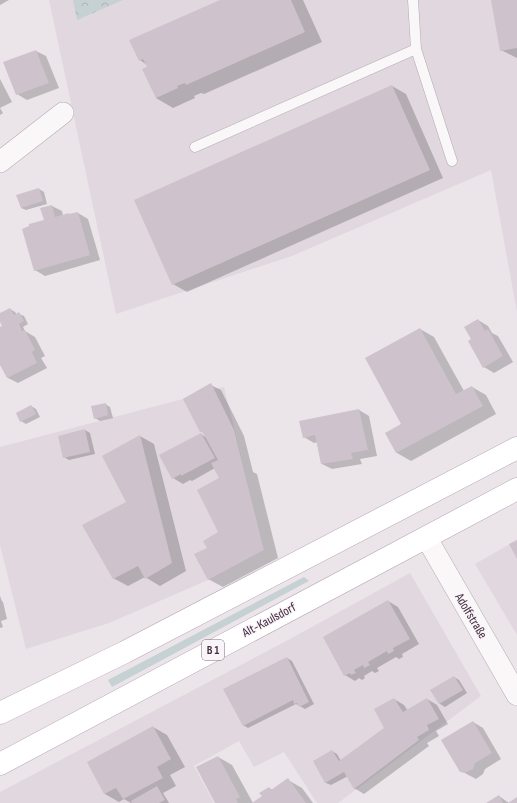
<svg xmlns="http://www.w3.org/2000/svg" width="517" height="803" viewBox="0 0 517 803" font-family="'Sofia Sans Condensed',sans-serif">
<defs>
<pattern id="forest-crowns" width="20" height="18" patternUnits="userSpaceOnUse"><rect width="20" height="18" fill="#c6d1d4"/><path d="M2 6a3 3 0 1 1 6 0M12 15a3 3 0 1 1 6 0" fill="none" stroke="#abb4b7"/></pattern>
</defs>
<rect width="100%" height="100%" fill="#ebe5ea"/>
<g fill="#e0d7df">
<path d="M49,0H517V312L491,170L292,256L116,314Z"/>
<path d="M211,383L214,389L224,387L264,550L208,580L123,617L109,623L26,649L0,545V447L183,399Z"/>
<path d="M517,540V635L475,564Z"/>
<path d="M410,573L481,696L338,803H317L284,752L254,767L239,741L194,766L214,803H0V792L290,639Z"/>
</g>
<path fill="#c6d1d4" d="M304,577L309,581L307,582L112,687L108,680Z"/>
<path fill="url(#forest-crowns)" d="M73,0H123L77,20Z"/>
<g fill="#0003">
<path d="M0,0H9L0,5Z"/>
<path d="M222,0H303L322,42L204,94L201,93L194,96L195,98L173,108L156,98L147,65L140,60Z"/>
<path d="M492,0H517V58L501,50Z"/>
<path d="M36,51L46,56L59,88L27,100L17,94L5,63Z"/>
<path d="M0,79L12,102L0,108L3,113L0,115Z"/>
<path d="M392,86L406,94L443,178L187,292L173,284Z"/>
<path d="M39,189L44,192L47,204L26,210L21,208Z"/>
<path d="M52,206L62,211L63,216L78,213L88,219L100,260L45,276L35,270L31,227L45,221Z"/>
<path d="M10,309L15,312L17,315L19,314L24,316L28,324L23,327L25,331L35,337L45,356L41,358L47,368L18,383L8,378L0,363V329L4,327L0,319V314Z"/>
<path d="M478,320L488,326L492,333L498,336L513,362L494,373L484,367L473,339Z"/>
<path d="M420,329L434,337L464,391L472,387L486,395L496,414L411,461L397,453L386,433L403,424Z"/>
<path d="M211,385L221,390L244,436L253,472L257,474L278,558L223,587L208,579V548L220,532L221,478L215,468L192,481L190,480L183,484L173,478L201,434L207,438L205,434L201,431Z"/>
<path d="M105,404L110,407L113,418L100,421L95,418Z"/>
<path d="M31,406L36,409L40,417L26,424L21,421Z"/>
<path d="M359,410L369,416L377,456L360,459L362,464L332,469L322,464L318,442L314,443L304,437Z"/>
<path d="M85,430L90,433L95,454L69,460L64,457Z"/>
<path d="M140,436L154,444L186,571L160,586L145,577L128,586L113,578Z"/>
<path d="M0,596L2,601L3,602L7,619L1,621L3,627L0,628Z"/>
<path d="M388,601L398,607L419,644L402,654L403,657L399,659L396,657L377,668L379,671L375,673L372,671L364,676L365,678L362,680L359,678L355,681L345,675Z"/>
<path d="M287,658L292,661L314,704L305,709L296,704L248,728L243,725Z"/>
<path d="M454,677L459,680L467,693L445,707L440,704L432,690Z"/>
<path d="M394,699L404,705L408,711L427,699L437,705L448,724L436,731L439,736L427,743L429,746L364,794L354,788L348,776L331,785L326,783L314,761L332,751L337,754L341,761L385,728Z"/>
<path d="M473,722L483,728L501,759L485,769L483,774L476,779L461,771Z"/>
<path d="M153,727L167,735L185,767L170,775L176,786L163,793L169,803H131L124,799L119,802L105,794L88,763Z"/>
<path d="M218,757L232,765L253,803H216L197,767Z"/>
<path d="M288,780L302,788L313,803H254L263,797L269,788L273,790Z"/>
<path d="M499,796L509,803H488Z"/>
</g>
<g fill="#cec2cc">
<path d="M220,0H291L305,32L186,85L185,83L177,86L178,88L156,98L142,69L147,67L143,59L139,61L129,40Z"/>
<path d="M491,0H517V48L500,51Z"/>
<path d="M36,50L49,83L16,95L3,62Z"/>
<path d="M392,85L430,170L172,285L134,200Z"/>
<path d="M39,188L43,201L21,208L16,195Z"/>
<path d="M52,205L55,217L69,213V214L78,212L90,255L34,271L22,229L29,226V224L44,220L40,208Z"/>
<path d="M10,308L14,315L19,312L24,321L19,324L22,331L25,330L35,350L32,352L37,363L7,378L0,365V327L2,326L0,322V313Z"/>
<path d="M478,319L485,331L488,329L503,356L483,368L468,341L471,339L464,327Z"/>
<path d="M420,328L456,394L472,386L483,406L396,453L385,433L401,424L365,358Z"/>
<path d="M211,383L234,430L264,550L208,580L194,554L207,548L203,541L218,532L197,490L219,478L211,463L218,460L202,431L200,432L183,399Z"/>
<path d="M106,403L108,415L94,419L91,406Z"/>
<path d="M31,405L36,414L20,422L16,413Z"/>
<path d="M359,409L368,450L351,453L353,459L321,464L315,435L303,438L299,421Z"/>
<path d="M85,429L90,452L63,458L58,436Z"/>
<path d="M201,433L215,458L181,476V474L172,479L159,455Z"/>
<path d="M140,435L172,563L145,579L138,566L113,579L82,525L126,502L102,456Z"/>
<path d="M517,540V559L509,544Z"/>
<path d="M388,600L410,639L393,648L394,651L388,654L387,651L368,662L370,665L364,668L363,665L354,670L356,673L351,675L350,673L344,676L323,637Z"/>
<path d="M287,657L309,702L299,707L297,703L294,704L293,700L243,726L223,689Z"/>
<path d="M454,676L463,690L439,704L430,690Z"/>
<path d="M394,698L403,712L427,698L439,719L427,725L429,730L417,737L419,740L354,789L344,772L325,783L313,761L332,750L339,761L384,728L374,709Z"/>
<path d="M473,721L492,753L475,763L473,769L465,773L460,772L441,740Z"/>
<path d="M153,726L171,759L157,767L163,778L123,799L116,788L104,794L87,762Z"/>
<path d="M218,756L240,797L236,799L238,803H215L196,767Z"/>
<path d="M288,778L306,803H252L262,796L259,793L269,787L271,790Z"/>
<path d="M157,786L165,800L159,803H132L131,801Z"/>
<path d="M499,795L503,803H486Z"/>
<path d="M517,797V803H508Z"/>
</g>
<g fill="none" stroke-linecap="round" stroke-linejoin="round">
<g stroke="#b5aab3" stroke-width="11">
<g id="lane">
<path d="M413,0L416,49L452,161"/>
<path d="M195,147L416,49"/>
</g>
</g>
<g stroke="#b5aab3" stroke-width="22">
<g id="street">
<path d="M0,162L63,113"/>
<path d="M426,537L517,695"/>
</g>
</g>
<g stroke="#b6a5b4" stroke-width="23">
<g id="primary">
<path d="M0,713L125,652L517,448"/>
<path d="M0,764L517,489"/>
</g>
</g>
<use href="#lane" stroke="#faf7f9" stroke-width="10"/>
<use href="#street" stroke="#faf7f9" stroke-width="21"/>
<use href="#primary" stroke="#fff" stroke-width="22"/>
</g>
<g text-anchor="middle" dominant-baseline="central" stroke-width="3" stroke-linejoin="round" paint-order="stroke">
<rect fill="#f9f4f8" stroke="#7a6976" stroke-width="1" x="202" y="640" width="22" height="20" rx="3"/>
<g font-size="12" font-weight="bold" fill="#432d3f">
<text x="213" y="650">B 1</text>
</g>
<g font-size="13" fill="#432d3f" stroke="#f9f4f8">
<text transform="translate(471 616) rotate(59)">Adolfstraße</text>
<text transform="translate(269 620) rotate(-28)">Alt-Kaulsdorf</text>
</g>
</g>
</svg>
